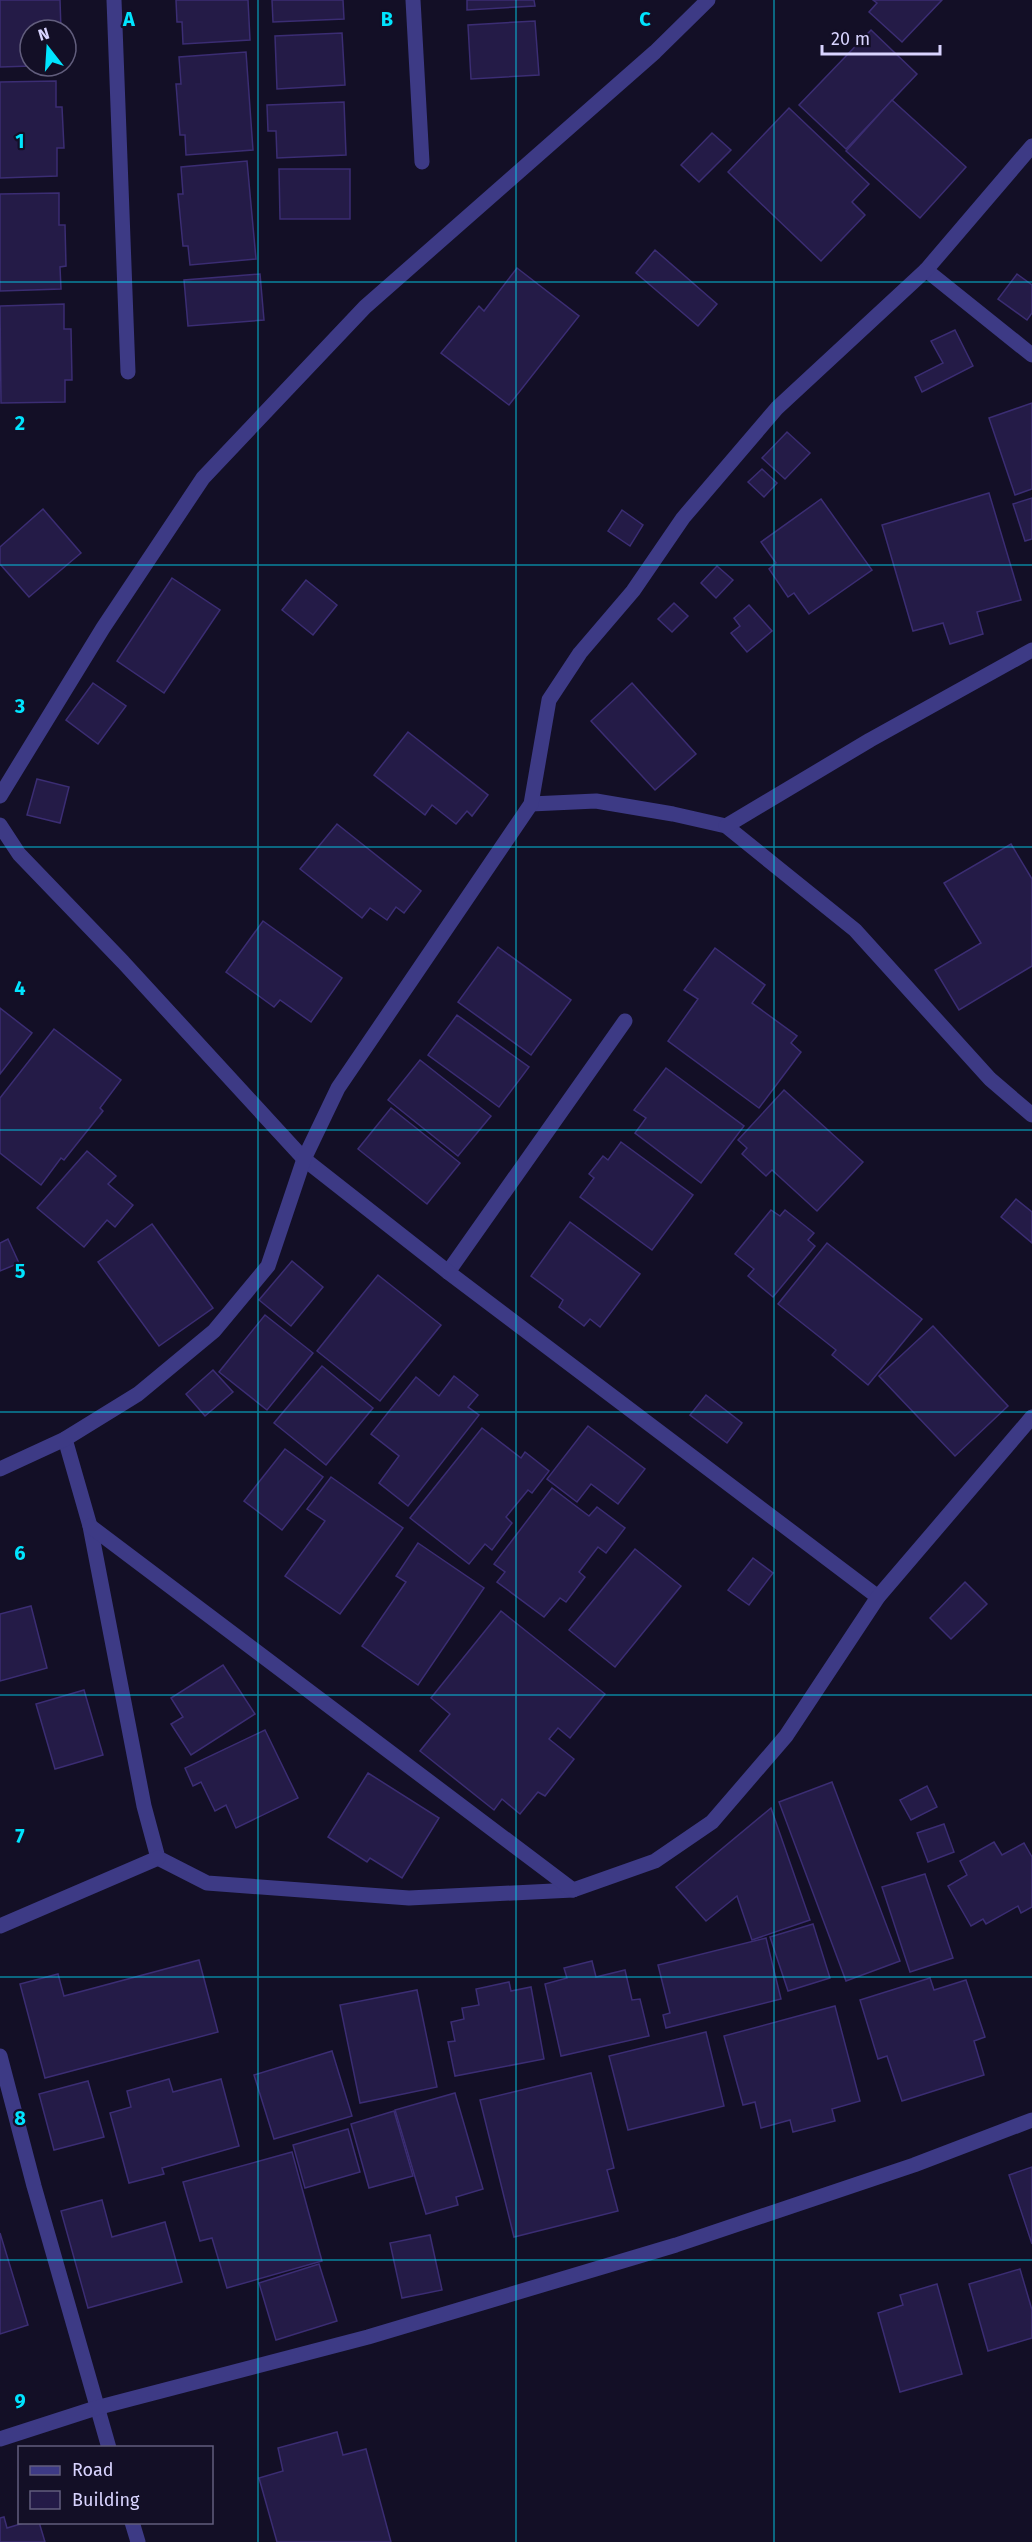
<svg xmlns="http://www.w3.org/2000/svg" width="1032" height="2542" viewBox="0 0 1032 2542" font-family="'Fira Sans',sans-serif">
<rect width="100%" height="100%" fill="#130f26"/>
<g fill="#241b47" stroke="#3b2d73" stroke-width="1.5">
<path d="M0,0H60L61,30H30V66H32L0,67Z"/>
<path d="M176,0H248L250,40L183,44L182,22H177Z"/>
<path d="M272,0H343L344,19L273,22Z"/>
<path d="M467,0H534L535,6L467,10Z"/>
<path d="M873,0H942L902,42L869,12L877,3Z"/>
<path d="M535,21L539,75L471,79L468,25Z"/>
<path d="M871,30L917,74L846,149L799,105Z"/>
<path d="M342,33L345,85L277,89L275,36Z"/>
<path d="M246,52L253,150L186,155L185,135H180L176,84H181L179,57Z"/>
<path d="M56,81V107H62L64,148H57V176L0,178V82Z"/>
<path d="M892,100L966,167L920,218L846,151Z"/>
<path d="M344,102L346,155L277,158L276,131H268L267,105Z"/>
<path d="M789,108L869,184L852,202L865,215L821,261L728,172Z"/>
<path d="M712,133L731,150L699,182L681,165Z"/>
<path d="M247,161L256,259L190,265L188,246H183L178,194H183L181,167Z"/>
<path d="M279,169H350V219H280Z"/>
<path d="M59,193V225H65L66,266L60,267L61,289L0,291V194Z"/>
<path d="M655,250L717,304L698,326L636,273Z"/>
<path d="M517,268L579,316L509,405L441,353L479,306L484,311Z"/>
<path d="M260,274L264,320L188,326L184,280Z"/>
<path d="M1017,274L1032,285V313L1027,320L998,299Z"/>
<path d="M64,304V329H71L72,380H65V402L1,403L0,306Z"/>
<path d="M955,330L973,366L922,392L915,377L943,363L931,341Z"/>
<path d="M1032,403V489L1015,495L989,418Z"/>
<path d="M787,432L810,453L785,479L762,458Z"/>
<path d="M762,469L777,483L764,497L748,482Z"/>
<path d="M989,493L1021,600L977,612L983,634L950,644L943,623L913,631L882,525Z"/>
<path d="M1032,498V539L1025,541L1013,504Z"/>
<path d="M821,499L872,570L809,614L794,593L788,597L769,569L776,563L761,542Z"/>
<path d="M43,509L81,553L29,597L0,564V547Z"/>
<path d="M622,510L643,525L630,546L608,531Z"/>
<path d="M717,566L733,580L716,598L701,583Z"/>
<path d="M172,578L220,610L164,693L117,661Z"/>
<path d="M306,580L337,605L313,635L282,610Z"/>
<path d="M674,603L688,616L672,632L658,619Z"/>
<path d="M749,605L772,631L747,652L731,633L740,626L734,618Z"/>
<path d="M93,683L126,706L98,744L66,720Z"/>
<path d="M632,683L696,754L655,790L591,721Z"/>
<path d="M408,732L488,795L472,816L467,811L456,824L432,805L425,815L374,775Z"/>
<path d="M37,779L69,787L60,823L27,815Z"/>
<path d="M337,824L421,891L404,913L396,907L387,920L370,908L362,918L300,869Z"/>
<path d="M1011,844L1032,879V966L959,1010L935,970L981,943L944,883Z"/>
<path d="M263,921L342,978L311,1022L280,1000L274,1007L226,972Z"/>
<path d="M498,947L571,1000L531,1055L458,1002Z"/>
<path d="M715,948L765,985L752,1003L797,1036L791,1043L801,1052L759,1108L668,1041L698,999L684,990Z"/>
<path d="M0,1008L32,1033L0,1074Z"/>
<path d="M457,1015L529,1067L499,1107L428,1055Z"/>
<path d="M54,1029L121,1080L100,1108L103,1111L64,1160L61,1158L41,1185L0,1153V1098Z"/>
<path d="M420,1060L491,1116L458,1156L388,1100Z"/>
<path d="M666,1068L744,1126L701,1183L635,1133L646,1118L634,1110Z"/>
<path d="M784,1090L863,1162L817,1211L772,1170L766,1176L742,1154L747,1148L738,1140Z"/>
<path d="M391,1108L460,1163L427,1204L358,1149Z"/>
<path d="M621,1142L693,1195L652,1250L580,1197L594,1178L589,1174L603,1156L608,1160Z"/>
<path d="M87,1151L116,1176L108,1184L133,1205L115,1227L107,1220L84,1247L37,1208Z"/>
<path d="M1016,1199L1032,1212V1243L1001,1217Z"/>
<path d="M771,1210L780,1216L785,1210L814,1233L808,1240L815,1246L773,1297L748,1276L754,1269L735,1254Z"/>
<path d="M570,1222L640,1274L600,1327L590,1319L584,1326L559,1307L563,1300L531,1276Z"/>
<path d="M152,1224L213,1308L159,1346L98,1262Z"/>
<path d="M8,1239L19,1263L0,1271V1243Z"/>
<path d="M827,1243L922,1319L868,1385L832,1355L836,1350L778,1304Z"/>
<path d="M292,1261L323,1287L291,1326L259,1300Z"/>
<path d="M378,1275L441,1325L380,1401L317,1351Z"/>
<path d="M265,1315L313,1353L267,1410L219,1372Z"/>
<path d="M933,1326L1008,1406L955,1456L879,1376Z"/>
<path d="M322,1366L373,1408L326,1465L274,1423Z"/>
<path d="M213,1370L233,1392L205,1416L186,1394Z"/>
<path d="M454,1376L478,1395L468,1407L479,1415L408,1506L379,1483L399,1456L371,1434L416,1377L439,1396Z"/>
<path d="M706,1395L742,1423L727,1443L690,1415Z"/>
<path d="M588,1426L645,1469L618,1504L591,1484L577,1502L547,1479Z"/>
<path d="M482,1428L521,1458L525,1452L549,1471L532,1493L528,1490L506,1517L512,1523L492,1550L485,1544L469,1564L410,1518Z"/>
<path d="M285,1449L323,1477L282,1530L244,1501Z"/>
<path d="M331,1477L403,1528L340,1614L285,1576L325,1521L307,1509Z"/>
<path d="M552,1488L589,1516L597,1507L625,1528L606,1553L598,1547L579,1572L585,1577L566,1602L560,1598L544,1617L497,1582L505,1572L494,1564Z"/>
<path d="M418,1543L484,1588L418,1685L362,1646L406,1582L396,1576Z"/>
<path d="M635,1549L681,1586L615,1667L569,1630Z"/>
<path d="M753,1558L773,1573L749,1605L728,1590Z"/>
<path d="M965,1582L987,1604L951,1639L930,1618Z"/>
<path d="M31,1606L47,1668L0,1681V1614Z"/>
<path d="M501,1611L605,1694L570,1738L558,1728L549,1739L574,1759L545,1796L538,1792L520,1814L502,1799L494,1810L420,1751L450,1714L431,1698Z"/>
<path d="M223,1665L255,1714L191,1755L171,1724L183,1717L171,1698Z"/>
<path d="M84,1690L103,1755L55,1769L36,1704Z"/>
<path d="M265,1730L298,1798L236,1828L226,1805L215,1811L201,1782L193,1786L185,1768Z"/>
<path d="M368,1773L439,1818L402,1878L370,1858L367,1862L328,1837Z"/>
<path d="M832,1782L900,1961L846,1981L779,1802Z"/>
<path d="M927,1786L937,1807L911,1820L900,1800Z"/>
<path d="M771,1808L810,1920L752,1940L737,1896L706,1921L676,1887Z"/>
<path d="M944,1824L954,1852L928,1862L917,1833Z"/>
<path d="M994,1842L1002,1855L1024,1843L1032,1857V1907L1021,1913L1018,1906L986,1924L983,1919L971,1926L948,1886L967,1875L960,1861Z"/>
<path d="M925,1874L953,1958L910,1972L882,1887Z"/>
<path d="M813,1924L830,1978L788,1991L770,1937Z"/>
<path d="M766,1938L781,1999L666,2028L663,2015L670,2013L658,1965Z"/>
<path d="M199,1960L218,2032L45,2078L20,1984L58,1974L64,1996Z"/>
<path d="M592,1961L596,1977L625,1970L632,2000L640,1999L649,2036L561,2056L545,1984L567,1978L564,1968Z"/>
<path d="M930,1978L934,1990L966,1980L985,2037L974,2041L984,2075L902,2101L887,2056L878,2059L860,2000Z"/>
<path d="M509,1982L511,1991L531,1987L544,2059L455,2076L448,2042L455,2041L451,2022L464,2019L462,2008L479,2005L476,1989Z"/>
<path d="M417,1990L437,2087L360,2103L340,2005Z"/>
<path d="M835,2006L860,2101L832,2109L835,2121L793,2132L790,2120L761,2128L755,2102L743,2105L724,2036Z"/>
<path d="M706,2032L724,2106L628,2130L609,2056Z"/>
<path d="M332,2051L352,2116L274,2139L254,2075Z"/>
<path d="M591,2073L614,2168L607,2170L618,2211L514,2237L480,2100Z"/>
<path d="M169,2079L173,2092L221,2079L239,2146L162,2168L164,2174L129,2183L110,2113L131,2107L127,2091Z"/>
<path d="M88,2081L104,2137L54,2150L39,2094Z"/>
<path d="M455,2093L483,2189L456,2197L458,2205L426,2214L395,2110Z"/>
<path d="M394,2111L413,2176L369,2188L351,2124Z"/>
<path d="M348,2129L360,2172L305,2188L293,2145Z"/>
<path d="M292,2152L322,2261L227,2288L212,2238L200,2241L183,2182Z"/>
<path d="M1032,2167V2244L1009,2175Z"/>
<path d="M102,2200L112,2237L165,2222L182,2282L88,2308L61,2211Z"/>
<path d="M0,2233L28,2325L0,2334Z"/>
<path d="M430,2235L442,2290L402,2298L390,2243Z"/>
<path d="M319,2264L337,2321L276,2340L259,2283Z"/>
<path d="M1020,2269L1032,2310V2338L988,2351L969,2284Z"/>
<path d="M937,2284L962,2374L900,2392L878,2313L903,2305L900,2295Z"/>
<path d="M337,2432L343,2455L366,2449L391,2542H277L259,2478L283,2471L278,2448Z"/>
<path d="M4,2517L7,2528L27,2522H39L45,2542H0V2518Z"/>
</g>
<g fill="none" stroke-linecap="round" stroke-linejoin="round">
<path stroke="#3d3a85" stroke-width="15" d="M448,1272L625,1021"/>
<g stroke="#3d3a85" stroke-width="15">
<path d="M114,0L128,372"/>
<path d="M413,0L422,162"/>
<path d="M926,270L1032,355"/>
<path d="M0,796L103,628L203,478L365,307L655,52L708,0"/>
<path d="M531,804L596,801L673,814L726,826L855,930L990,1079L1032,1115"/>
<path d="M0,825L19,854L123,962L304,1159L448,1272L878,1597"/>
<path d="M726,826L870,740L1032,650"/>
<path d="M65,1439L90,1526L144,1806L158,1858L207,1883L409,1898L573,1890L655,1861L712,1822L786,1736L878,1597L1032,1417"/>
<path d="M0,1469L65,1439L138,1394L214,1331L268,1266L304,1159L338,1088L531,804L549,700L580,653L633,591L683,518L777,408L926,270L1032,146"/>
<path d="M90,1526L573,1890"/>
<path d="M0,1926L158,1858"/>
<path d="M0,2056L34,2186L109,2448"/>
<path d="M0,2439L96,2408L368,2337L676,2245L914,2165L1032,2120"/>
<path d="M132,2522L138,2542"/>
</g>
</g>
<path fill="none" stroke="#00e5ff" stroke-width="1.5" stroke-opacity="0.55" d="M258,0V2542M516,0V2542M774,0V2542M0,282H1032M0,565H1032M0,847H1032M0,1130H1032M0,1412H1032M0,1695H1032M0,1977H1032M0,2260H1032"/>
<g font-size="20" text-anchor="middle" font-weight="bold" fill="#00e5ff" stroke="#130f26" stroke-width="4.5" stroke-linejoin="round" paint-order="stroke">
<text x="129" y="26">A</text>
<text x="387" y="26">B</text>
<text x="645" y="26">C</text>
<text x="20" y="148">1</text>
<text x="20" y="430">2</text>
<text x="20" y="713">3</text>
<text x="20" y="995">4</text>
<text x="20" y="1278">5</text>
<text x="20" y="1560">6</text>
<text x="20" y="1843">7</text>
<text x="20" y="2125">8</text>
<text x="20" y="2408">9</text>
</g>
<rect x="18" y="2446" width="195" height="78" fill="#130f26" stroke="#625e7d" stroke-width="1.5"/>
<rect x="30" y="2466" width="30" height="9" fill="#3d3a85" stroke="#625e7d" stroke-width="1.5"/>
<text x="72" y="2476" font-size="18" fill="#d9d4ff">Road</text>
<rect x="30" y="2491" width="30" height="18" fill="#241b47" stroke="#625e7d" stroke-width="1.5"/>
<text x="72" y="2506" font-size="18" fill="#d9d4ff">Building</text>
<g transform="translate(48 48) rotate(343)"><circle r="28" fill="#130f26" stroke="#625e7d" stroke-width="1.5"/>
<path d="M0-4.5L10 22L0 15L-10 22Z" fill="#00e5ff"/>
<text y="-9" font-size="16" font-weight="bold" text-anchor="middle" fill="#d9d4ff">N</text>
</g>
<path d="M822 45v9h118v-9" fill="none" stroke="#d9d4ff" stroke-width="3"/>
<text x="831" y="45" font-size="18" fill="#d9d4ff" stroke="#130f26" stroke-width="4.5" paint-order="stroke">20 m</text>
</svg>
